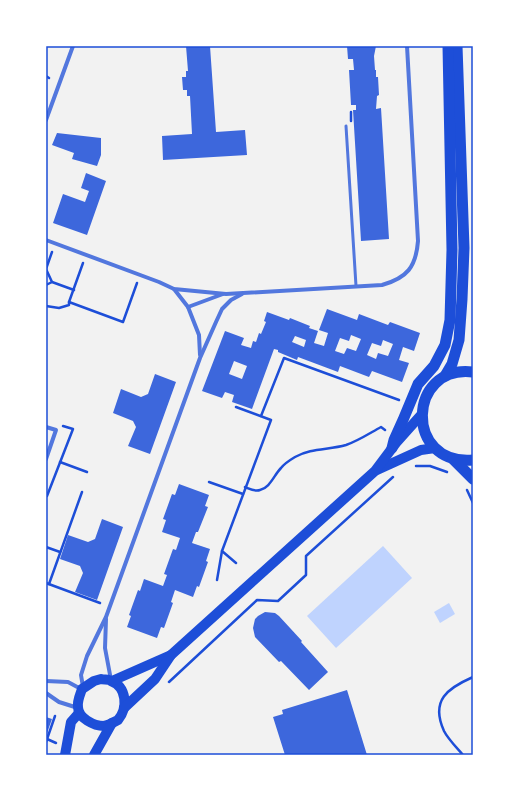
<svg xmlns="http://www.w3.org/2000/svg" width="519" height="801" viewBox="0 0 519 801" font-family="Karla,sans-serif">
<rect width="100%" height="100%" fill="#f2f2f2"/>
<g fill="#bfd3fe">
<path d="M383,546L412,578L336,648L307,616Z"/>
<path d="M449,603L455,614L440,623L434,612Z"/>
</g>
<g fill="#3d67dc" fill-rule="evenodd">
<path d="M186,46H210L216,132L245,130L247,155L163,160L162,136L192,134L190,96H187V90H183L182,77H186V71H188Z"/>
<path d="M347,46H376L374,56L375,70H376V77H378L379,95L377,96L376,109L381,108L389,239L361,241L353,110H356V105H351L349,70H354L353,59H348Z"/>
<path d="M57,133L101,138V155L97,166L72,159L74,153L52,145Z"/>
<path d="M86,173L106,181L87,235L53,223L63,194L85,202L89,191L81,188Z"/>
<path d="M327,309L357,320L359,314L388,325L390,322L420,333L414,351L403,347L399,360L409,363L402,382L372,371L369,377L340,366L338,372L298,357L297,360L278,352V350L274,349L252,409L232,402L234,395L225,392L222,398L202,391L225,331L244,338L241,345L251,348L253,341L256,342L259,333L261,334L266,322L264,321L267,312L289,320L290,318L310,326L309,328L318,331L314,343L324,346L328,333L319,330ZM351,335L361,339L356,351L347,348L344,354L335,351L340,338L349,341ZM295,336L306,340L304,347L292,342ZM383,340L393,344L388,356L378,353L376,359L367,355L372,343L381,346ZM234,361L247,366L242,379L229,374Z"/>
<path d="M155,374L176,382L150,454L128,446L136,427L133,421L113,413L121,389L141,397L148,394Z"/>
<path d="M179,484L209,495L205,506L208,507L198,532H196L192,543L210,549L206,561L208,562L199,587L197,586L193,597L175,590L171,602L173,603L164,628L161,627L157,638L127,627L131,616L129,615L138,590L140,591L144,579L163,586L167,575L164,574L173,549L176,550L180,538L162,532L166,520L163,519L172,494L175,495Z"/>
<path d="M102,519L123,527L97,600L75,592L83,573L80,566L60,559L68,535L88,542L95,539Z"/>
<path d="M265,612L275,613L279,616L302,641L301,642L328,672L309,690L281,661L279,662L255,637L253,628L255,619L258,616Z"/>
<path d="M347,690L367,755H285L273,717L283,714L282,710Z"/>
<path d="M46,717L52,719L46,736Z"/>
</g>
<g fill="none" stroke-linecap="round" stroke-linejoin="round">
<g stroke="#1d4ed8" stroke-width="2.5">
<path d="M46,76L49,78"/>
<path d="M351,112V121"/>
<path d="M52,252L46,269L52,282L74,290"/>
<path d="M83,263L69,302L123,322L137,283"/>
<path d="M46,285L52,282"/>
<path d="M46,306L59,308L69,305V302"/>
<path d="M261,416L284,358L399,400"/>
<path d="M60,462L87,472"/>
<path d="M416,466H430L447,472"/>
<path d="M209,482L243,494"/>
<path d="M245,487C250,489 255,492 260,490C270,488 274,475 281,468C284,464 290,460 295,457C311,448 329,450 346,445C358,441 370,433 381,427L385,430"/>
<path d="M467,490L473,503"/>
<path d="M46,495L47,496L73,429L63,426"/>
<path d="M46,547L60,552"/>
<path d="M236,563L222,551L271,420L236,407"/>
<path d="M217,580L222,551"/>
<path d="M46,583L100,603"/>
<path d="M49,584L82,492"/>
<path d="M169,682L257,600L278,601L306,575V556L393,477"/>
<path d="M47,739L56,743"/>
<path d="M46,742L55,716"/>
<path d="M463,755C457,748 448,739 444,731C430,700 448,688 473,677"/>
</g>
<path stroke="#5277de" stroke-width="3" d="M346,126L356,286"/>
<g stroke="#5277de" stroke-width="4">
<path d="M46,120L73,46"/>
<path d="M46,240L159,282L174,289L226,294L382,285C407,278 416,267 418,241L407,46"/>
<path d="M174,289L188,307L199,335L200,355"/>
<path d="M188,307L223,294"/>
<path d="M46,427L56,430L46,459"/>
<path d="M106,619L105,648L111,680"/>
<path d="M46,681L68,682L81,689"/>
<path d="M83,687L81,675L87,656L106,617L200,358L216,322L222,309L231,300L242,294"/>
<path d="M46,693L59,702L78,708"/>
</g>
<g stroke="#1d4ed8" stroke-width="10">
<path d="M377,470L421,450L435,448"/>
<path d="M101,679C104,680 109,679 111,681C127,687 128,708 118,720C114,722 109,725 104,726C94,726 78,718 78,707C77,701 80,695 82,689L94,681Z"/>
<path d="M112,681L171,655"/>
<path d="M124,708L155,679L171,655L375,471L396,443L421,415"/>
<path d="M65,755L71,722L79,713"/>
<path d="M94,755L112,723"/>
</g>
<g stroke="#1d4ed8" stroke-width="11">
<path d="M473,372C407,364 404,466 473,460"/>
<path d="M445,376L452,364L459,340L462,299L464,248L457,46"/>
<path d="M392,448L394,440L403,420L418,384L434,366L445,345L450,320L452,250L448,46"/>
<path d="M453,459L473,479"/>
</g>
</g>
<rect width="519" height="801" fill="none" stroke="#ffffff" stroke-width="94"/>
<rect x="47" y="47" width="425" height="707" fill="none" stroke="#1d4ed8" stroke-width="1.5"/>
</svg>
